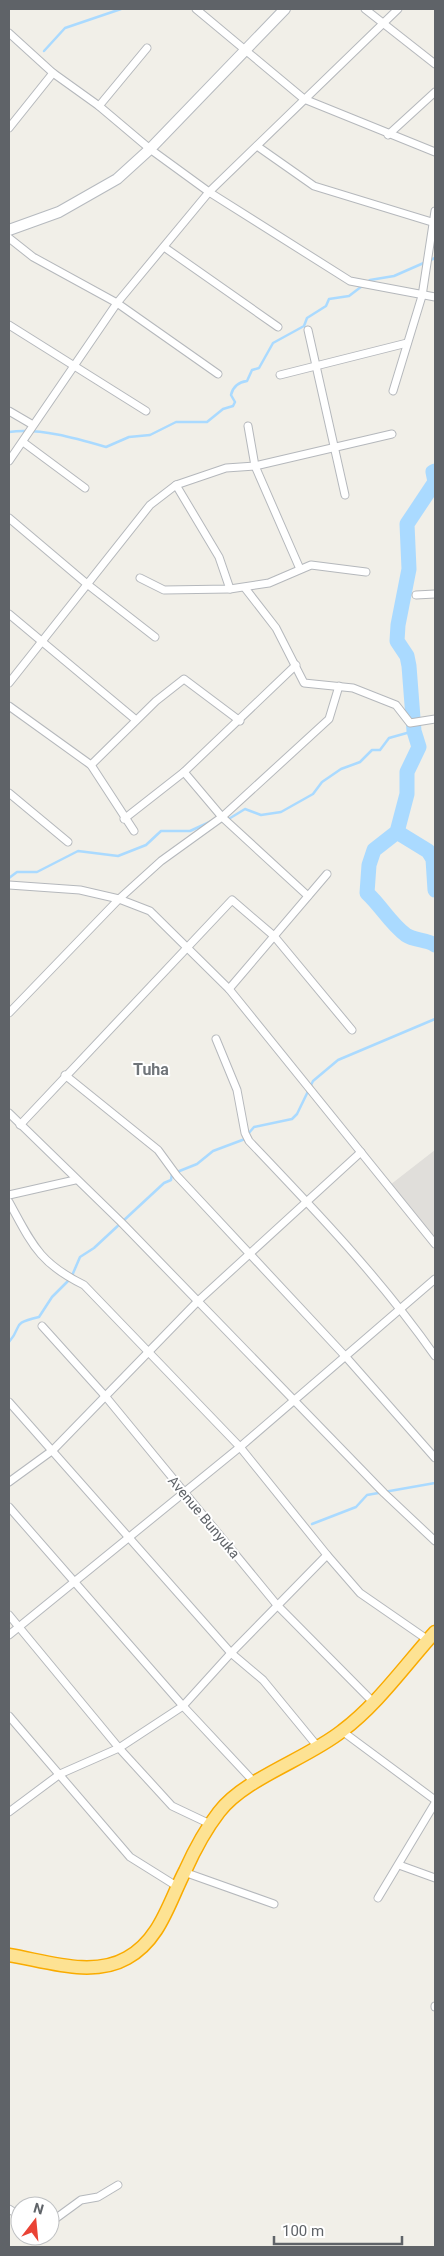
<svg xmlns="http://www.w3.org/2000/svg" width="444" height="2256" viewBox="0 0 444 2256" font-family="Roboto,sans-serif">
<rect width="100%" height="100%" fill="#f1efe8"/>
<path fill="#e0deda" d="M435,1150V1241L390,1185Z"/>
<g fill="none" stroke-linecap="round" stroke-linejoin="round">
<g stroke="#aadaff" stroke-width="2.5">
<path d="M44,51L65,28L121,9"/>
<path d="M9,432C41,428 75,438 106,447L129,437L150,435L176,422H207L223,409L233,406L235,402L231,395C233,386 239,382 247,381L252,370L259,368L273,343L304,326L307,318L326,306L329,299L349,296L370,280L394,276L435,258"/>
<path d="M227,820L245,809L261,815L281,812L313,794L322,782L341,769L360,762L372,750H380L389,738L414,731"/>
<path d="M9,878L17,872H37L78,851L118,856L146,845L161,831H190L214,820"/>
<path d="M248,1134L254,1127L292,1119L297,1114L313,1081L338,1060L435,1019"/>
<path d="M9,1342C24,1325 9,1324 39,1317L52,1297L71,1278L80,1257L94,1248L164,1183L171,1180L172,1174L197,1164L213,1151L245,1139"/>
<path d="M312,1524L356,1507L367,1495L435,1483"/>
</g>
<g stroke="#aadaff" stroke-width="15">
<path d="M435,471L433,472L435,482L407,524L409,569L398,625L397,641L407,656L409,666L414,731L419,747L407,772V794L397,832L374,850L369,865L367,893C382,907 390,923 406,935C415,941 426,939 435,945"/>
<path d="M397,832L428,851L433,859L435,890"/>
</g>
<g stroke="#b5b8bc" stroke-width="9">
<g id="street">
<path d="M196,9L304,99L435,152"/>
<path d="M365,9L435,64"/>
<path d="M9,33L53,73L99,106L150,149L209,192L350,281L435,297"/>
<path d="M99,106L147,48"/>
<path d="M9,128L53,73"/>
<path d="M388,135L435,92"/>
<path d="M257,146L314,186L435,223"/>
<path d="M9,238L33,257L117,303L218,374"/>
<path d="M164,247L278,327"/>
<path d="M9,325L146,411"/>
<path d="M308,330L345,495"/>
<path d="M280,375L407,343"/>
<path d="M393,391L422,296L435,211"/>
<path d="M9,411L33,425"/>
<path d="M248,426L255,466L300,569"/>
<path d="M23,442L85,488"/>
<path d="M9,461L117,303L209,192L398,9"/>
<path d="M176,485L219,557L230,589"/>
<path d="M9,518L87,584L155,637"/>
<path d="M140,578L164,590L230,589L269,583L311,565L366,572"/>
<path d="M245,588L276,628L304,683L353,688L396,705L410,723L435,719"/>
<path d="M416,595L435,594"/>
<path d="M9,614L136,720"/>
<path d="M9,683L150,505L176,485L226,468L255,466L392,434"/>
<path d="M9,706L91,765L134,831"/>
<path d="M91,765L156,701L184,679L240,721"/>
<path d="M184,772L222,817L308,896"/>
<path d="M9,793L68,842"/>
<path d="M124,819L184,772L296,665"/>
<path d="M9,885L80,890L119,899L150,911L229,989L435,1244"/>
<path d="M229,989L327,874"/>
<path d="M9,1013L119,899L161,861L222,817L329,719L339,686"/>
<path d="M216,1039L237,1090L245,1133L249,1141C315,1210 381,1279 435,1356"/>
<path d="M65,1075L158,1150L177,1176L346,1357L435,1458"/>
<path d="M9,1113L121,1222L384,1493L435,1541"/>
<path d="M20,1125L232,900L274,936L352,1030"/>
<path d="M9,1195L75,1180"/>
<path d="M9,1202C32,1244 39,1263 84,1285L240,1447L327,1555L360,1593L428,1640"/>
<path d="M42,1326L106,1397L277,1605L373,1702"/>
<path d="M9,1402L231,1653L263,1680L318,1747"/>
<path d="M9,1482L53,1450L198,1301L361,1152"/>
<path d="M9,1507L183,1706L255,1783"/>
<path d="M9,1615L119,1748L172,1806L210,1824"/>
<path d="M9,1635L240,1447L435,1279"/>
<path d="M9,1716L130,1857L178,1887"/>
<path d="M342,1731L435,1800"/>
<path d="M9,1812L60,1774L119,1748L183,1706L231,1653L327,1555"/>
<path d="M399,1865L435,1878"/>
<path d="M184,1872L274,1904"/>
<path d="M378,1898L435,1803"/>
<path d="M435,2007V2006"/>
<path d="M9,2209L20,2216"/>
<path d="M50,2218L55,2219L81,2200L98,2197L118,2185"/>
</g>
</g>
<g stroke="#b6babf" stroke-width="12">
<path id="secondary" d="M9,230L59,212L117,179L150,149L285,9"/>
</g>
<g stroke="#f9ab00" stroke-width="15">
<path id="highway" d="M9,1955C46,1961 92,1978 127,1958C160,1940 169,1902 185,1871C194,1851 205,1830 219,1812C245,1778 307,1759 342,1731C378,1704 405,1665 435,1632"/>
</g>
<use href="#street" stroke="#fff" stroke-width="7"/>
<use href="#secondary" stroke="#fff" stroke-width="10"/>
<use href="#highway" stroke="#fde293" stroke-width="12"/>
</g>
<g text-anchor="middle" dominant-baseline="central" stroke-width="4" stroke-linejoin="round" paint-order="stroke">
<g font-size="14" fill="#5f6368" stroke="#fff">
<text transform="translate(204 1517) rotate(50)">Avenue Bunyuka</text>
</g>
<g font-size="16" font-weight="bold" fill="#70757a" stroke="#fff">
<text x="151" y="1069">Tuha</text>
</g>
</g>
<rect width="444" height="2256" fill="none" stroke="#5f6368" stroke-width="20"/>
<g transform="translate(35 2221) rotate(16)"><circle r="24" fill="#ffffff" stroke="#bfc1c3"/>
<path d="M0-4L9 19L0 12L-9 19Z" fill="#ea4335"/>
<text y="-8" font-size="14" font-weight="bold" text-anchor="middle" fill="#5f6368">N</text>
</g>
<path d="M274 2236v8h128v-8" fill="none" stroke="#5f6368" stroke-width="2.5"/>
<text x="282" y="2236" font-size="15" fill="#5f6368" stroke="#ffffff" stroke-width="4" paint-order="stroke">100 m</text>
</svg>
